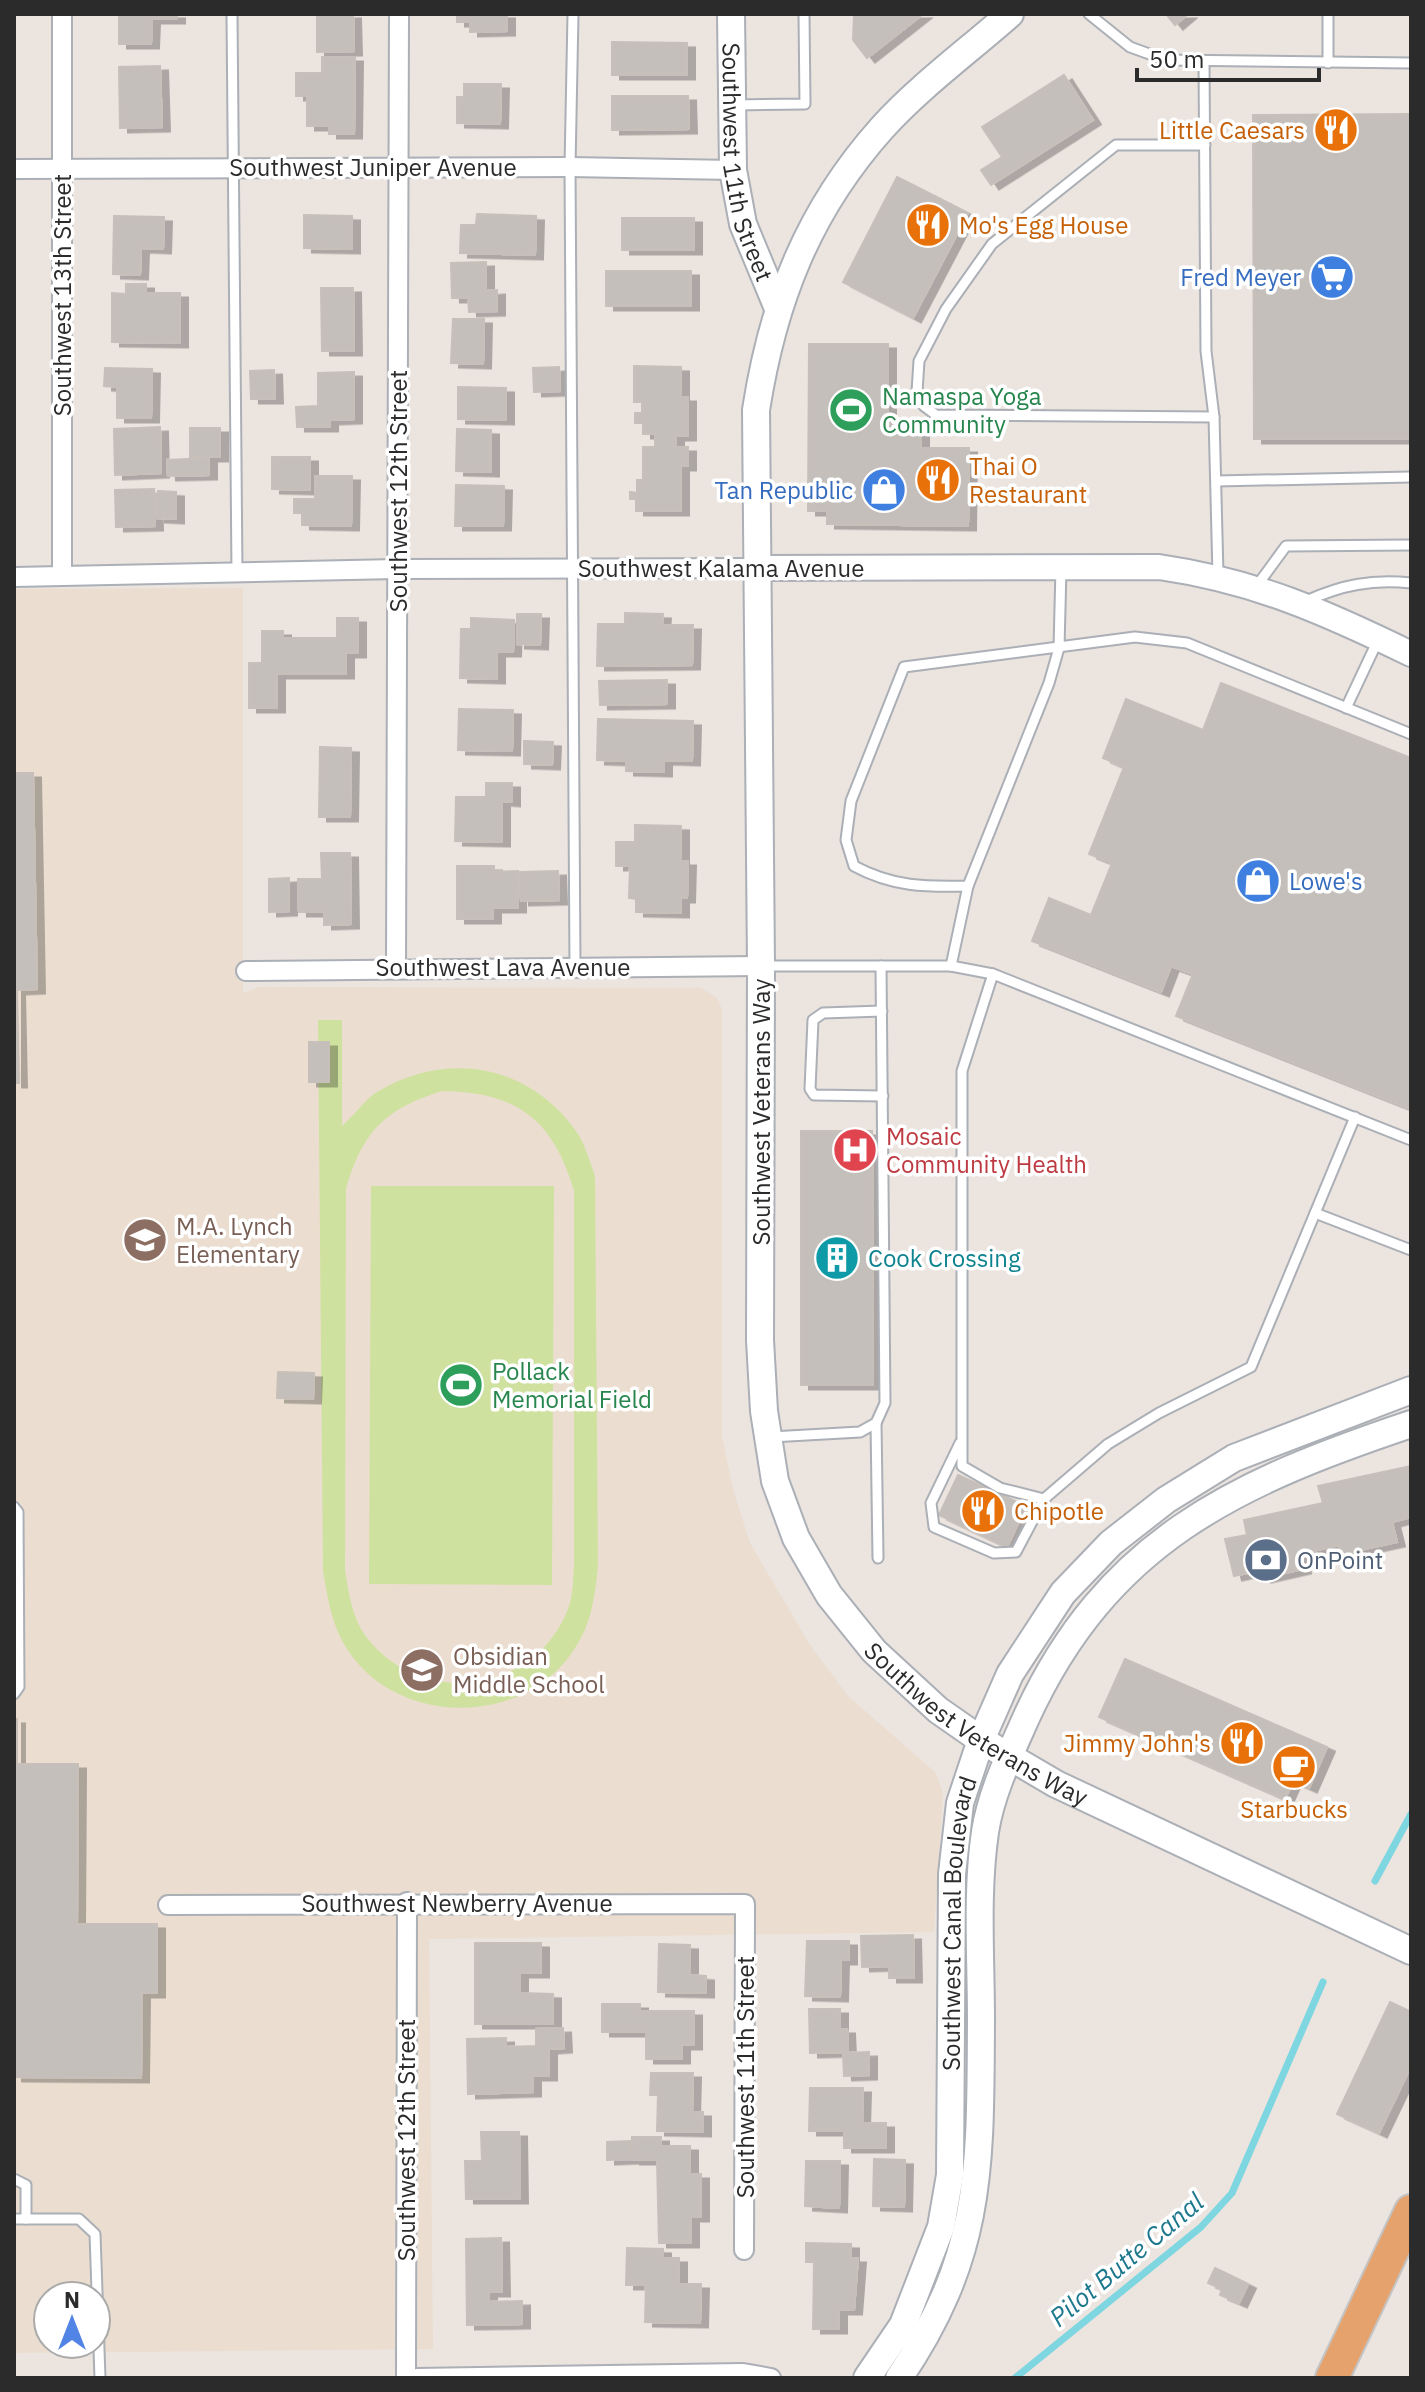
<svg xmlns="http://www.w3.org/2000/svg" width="1425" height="2392" viewBox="0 0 1425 2392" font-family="'IBM Plex Sans',sans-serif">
<defs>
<filter id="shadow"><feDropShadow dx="8" dy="4.5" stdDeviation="0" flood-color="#0004"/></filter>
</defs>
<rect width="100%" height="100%" fill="#ebe4df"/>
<path fill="#ebded0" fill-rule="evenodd" d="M243,588V993L259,987L701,988L717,998L722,1009V1436L733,1489L750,1543L810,1645L848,1696L936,1773L943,1793L934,1932L429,1939L433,2349L14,2353V589ZM48,2296H96V2344H48Z"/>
<g fill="#cfe19f" fill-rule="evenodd">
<path d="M318,1020H342V1126C354,1116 364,1100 377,1092C446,1050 529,1064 576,1131C585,1144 590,1162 595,1176L598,1566C595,1595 592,1623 575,1648C526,1726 401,1728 349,1652C332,1627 328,1600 323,1571ZM442,1091C517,1092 553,1119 574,1191V1566C573,1578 573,1592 570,1603C542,1691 425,1711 368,1639C352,1619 349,1594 345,1570L346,1189C363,1131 385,1109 442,1091Z"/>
<path d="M371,1186H554L552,1585L369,1584Z"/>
</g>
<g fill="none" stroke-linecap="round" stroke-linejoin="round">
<g stroke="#7ed6e1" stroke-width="7">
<path d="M1375,1881L1411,1814"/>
<path d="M1015,2378L1201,2227L1232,2193L1323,1982"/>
</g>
</g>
<g fill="#c4bfba" stroke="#c7bfb9" stroke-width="2" filter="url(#shadow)">
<path d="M119,14H177V19H152L151,44H119Z"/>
<path d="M317,14H353L354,51L317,52Z"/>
<path d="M457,14H507V31L470,32V22H457Z"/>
<path d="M854,14H923L867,58L853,40Z"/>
<path d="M1166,14H1188L1175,25Z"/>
<path d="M612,42L687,43V75H612Z"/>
<path d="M322,57H355L354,134H329V126H307V96H296V73H322Z"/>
<path d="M160,66L162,127L120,128L119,67Z"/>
<path d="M1064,75L1093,120L991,185L981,170L1002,157L982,127Z"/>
<path d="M464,84H501L500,124L457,123V97H464Z"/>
<path d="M612,96H688L689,129L612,130Z"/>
<path d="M1411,114V439H1254L1253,115Z"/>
<path d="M897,177L968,213L913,318L843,282Z"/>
<path d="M477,214L536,216L535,255L460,253L461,225H476Z"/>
<path d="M304,215L352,216V249L304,248Z"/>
<path d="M114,216L164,217L163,249L141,248L140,275L113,274Z"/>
<rect x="622" y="218" width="72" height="32"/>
<path d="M486,262V291L497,290V311L469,312L468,298H452L451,263Z"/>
<rect x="606" y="271" width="85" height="35"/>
<path d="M126,284H146V293H180V343L112,342V293L126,294Z"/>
<path d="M321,288H353L354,351H322Z"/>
<path d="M453,319H484L483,364L451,363Z"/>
<path d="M809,344H888V421H921V448H969L968,526L827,524V511H808Z"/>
<path d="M634,366L681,367V397H688V436H676V447H688V466H681V511H636V499H630V492L637,493V480H643V447H655V434H643V423H635V413H642V402H634Z"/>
<path d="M559,367L560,391L534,392L533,368Z"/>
<path d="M105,368L152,369L151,418H117V387L104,386Z"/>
<path d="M274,370L275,399H251L250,371Z"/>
<path d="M354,372V419L330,420V427H297L296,407L318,406V373Z"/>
<path d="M458,387L506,388V420L458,419Z"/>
<path d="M160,427L161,473L115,475L114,429Z"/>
<rect x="190" y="428" width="30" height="29"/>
<path d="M457,429L491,430V472L456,471Z"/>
<path d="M272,457H310V490L272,489Z"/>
<path d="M209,458V475L168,476L167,460Z"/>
<path d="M315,476H352L351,526L302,525V513H294V499H315Z"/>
<path d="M456,485L504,486L503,526H455Z"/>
<path d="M154,489L155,526L116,527L115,490Z"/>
<path d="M158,491L176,492V519L157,518Z"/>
<path d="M625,613L663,614L662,625H693L692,665L597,666L598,624H625Z"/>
<path d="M517,614H541L540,645L517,644Z"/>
<path d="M337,618H358V653H346V674H277V708H249V663H262V631H283V638H337Z"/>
<path d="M471,618L514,620L513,652H497V679L460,678L461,629H471Z"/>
<path d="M667,680V704L600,705L599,681Z"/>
<path d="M1221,683L1411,758V1109L1176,1016L1193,974L1171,966L1161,992L1032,941L1049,898L1091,915L1112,863L1089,854L1124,767L1103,758L1126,699L1203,730Z"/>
<path d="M459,709L513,710L512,751L458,750Z"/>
<path d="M598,719L693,721L692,761L664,760V772L626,771V761L597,760Z"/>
<path d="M524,741L553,742L552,765L524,764Z"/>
<path d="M320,747L351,748L350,817H319Z"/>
<path d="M14,773H33L37,989L17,990L19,1083H14Z"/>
<path d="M486,783H512V802L502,801V842L455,841L456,797H486Z"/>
<path d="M635,825L681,826V861H688L687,898H681V913L636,912V899L629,898L630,866H616V842H635Z"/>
<path d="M321,853H350L351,924L324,925V912H299L298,879H322Z"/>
<path d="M457,866H494V872L518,871V908H493V919H457Z"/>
<path d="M558,871L559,900L521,901L520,872Z"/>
<path d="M289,878V911L269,912V879Z"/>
<rect x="309" y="1042" width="20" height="40"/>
<path d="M801,1131H872L873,1385H801Z"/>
<path d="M278,1372L314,1373L313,1399L277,1398Z"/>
<path d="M1411,1466V1517L1392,1522L1397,1542L1341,1554L1339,1545L1300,1554L1303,1569L1263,1578L1261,1570L1234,1576L1225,1539L1247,1535L1244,1520L1323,1503L1318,1486Z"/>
<path d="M958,1475L1026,1506L1007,1547L939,1515Z"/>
<path d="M1125,1659L1327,1747L1309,1788L1293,1781L1285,1799L1099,1717Z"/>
<path d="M14,1719H17V1764H78L77,1924H157V1993H142L141,2078L14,2077Z"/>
<path d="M913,1935L914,1978H889V1966L862,1967L861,1936Z"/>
<path d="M807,1941H849V1960H841L840,1997L805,1996Z"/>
<path d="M475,1943H541V1973H520V1993L553,1994V2024H475Z"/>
<path d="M659,1944L690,1945V1975L706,1976V1993L658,1992Z"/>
<path d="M1390,2002L1411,2012V2066L1379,2133L1337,2114Z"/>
<path d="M602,2004H640V2011H694V2045H682V2059H646V2032H602Z"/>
<path d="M809,2009H840V2029H847L848,2052L810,2053Z"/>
<path d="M563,2028L564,2048L549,2049V2076H533V2092L468,2094L467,2039L506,2038V2047L536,2046V2029Z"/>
<path d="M869,2052V2075L844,2076L843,2053Z"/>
<path d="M651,2073H693L692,2112H703V2132L657,2131L658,2095H650Z"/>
<path d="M810,2088H863L862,2123H886V2148H844V2131H809Z"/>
<path d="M481,2132H519L520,2199H466L465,2161H482Z"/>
<path d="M632,2137H661V2146H690V2174H701V2217H691V2243H659L657,2160H632Z"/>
<path d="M630,2141L631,2159L607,2160V2142Z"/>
<path d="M874,2159L905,2160L904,2207L873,2206Z"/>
<path d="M806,2161H840L839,2208L805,2206Z"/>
<path d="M501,2238L502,2292H489V2302L522,2301V2324L467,2325L466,2239Z"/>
<path d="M806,2243L851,2244V2258H858L854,2310H839V2329H813L814,2262H806Z"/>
<path d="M627,2248L663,2249V2258H679V2284H701L700,2323L645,2322L646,2285H626Z"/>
<path d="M1215,2268L1248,2284L1239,2303L1220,2295L1222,2289L1208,2283Z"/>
</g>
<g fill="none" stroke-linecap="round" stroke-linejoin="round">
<g stroke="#abafb6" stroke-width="13">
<g id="service">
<path d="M232,14L237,573"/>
<path d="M573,14L570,167L575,966"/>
<path d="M1089,14L1130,47L1166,60L1411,63"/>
<path d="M1204,62L1206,351L1214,417L1218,575"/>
<path d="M1328,63V14"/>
<path d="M735,105L805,104L804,14"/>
<path d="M1205,145H1116L992,244L946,309L919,361L917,392L924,406L936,415L1214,417"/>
<path d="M1217,481L1411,477"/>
<path d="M1061,568L1059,648L1049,683L968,886C925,887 893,887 854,866L846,840L851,801L904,667L1135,637L1187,643L1411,734"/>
<path d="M1256,587L1286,546L1411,545"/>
<path d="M1306,601C1342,585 1371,579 1411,583"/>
<path d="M1346,708L1379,638"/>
<path d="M765,966H951L993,974L1411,1140"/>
<path d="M951,966L968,886"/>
<path d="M993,974L962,1071V1466L1000,1488L1044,1499L1108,1444L1159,1413L1251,1367L1355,1117"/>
<path d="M882,1011L823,1013L813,1020L810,1089L814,1095L883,1096"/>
<path d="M1315,1213L1411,1250"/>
<path d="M876,1423L878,1558"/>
<path d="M771,1437L860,1432L876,1423L885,1403L881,966"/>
<path d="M960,1443L931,1503L934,1527L994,1553L1016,1552L1044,1499"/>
<path d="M14,1507L18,1512L19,1687L14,1694"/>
<path d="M14,2179L26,2185V2219"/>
<path d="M14,2219H79L95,2234L100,2378"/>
</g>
</g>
<g stroke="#abafb6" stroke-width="22">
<g id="minor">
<path d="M62,14V576"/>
<path d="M14,169L570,167L733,170"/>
<path d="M14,577L397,569L757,568"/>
<path d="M396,967L399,14"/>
<path d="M246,971L761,966"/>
<path d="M168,1905L745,1904L744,2250"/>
<path d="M406,2378L407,1902"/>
<path d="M417,2378L743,2373L771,2378"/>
</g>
</g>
<g stroke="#abafb6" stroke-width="28">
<path id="tertiary" d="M757,568L1159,567C1255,581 1325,612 1411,654"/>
</g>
<g stroke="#abafb6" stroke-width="30">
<g id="secondary">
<path id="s1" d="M731,14L733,170L743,224L777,306"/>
<path id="s2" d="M1010,14C968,51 919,87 882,128C808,211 773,301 756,410L761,966L760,1340L764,1411L775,1481L796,1538L829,1595L874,1651L938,1710L981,1740L1056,1784L1411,1951"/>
<path id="s3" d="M867,2378L903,2325L941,2227L950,2175L952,1874L960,1803L981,1740L1010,1674L1063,1593L1111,1543L1166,1500L1234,1458L1411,1390"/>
<path d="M899,2378C984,2253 980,2165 981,2020C981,1958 976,1893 985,1832C991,1793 1010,1754 1026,1718C1107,1541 1235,1483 1411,1424"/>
</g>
</g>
<g stroke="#c4c4c4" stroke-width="36">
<path id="trunk" d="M1332,2378L1411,2211"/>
</g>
<use href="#service" stroke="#fff" stroke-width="9"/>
<use href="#minor" stroke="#fff" stroke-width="18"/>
<use href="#tertiary" stroke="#fff" stroke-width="24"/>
<use href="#secondary" stroke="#fff" stroke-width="26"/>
<use href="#trunk" stroke="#e6a26c" stroke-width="32"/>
</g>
<defs>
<g id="restaurant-disc" transform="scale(2.3)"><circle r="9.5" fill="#e8710a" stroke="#fff"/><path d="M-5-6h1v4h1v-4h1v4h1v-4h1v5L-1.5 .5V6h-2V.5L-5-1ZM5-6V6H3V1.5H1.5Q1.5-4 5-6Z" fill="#fff"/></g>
<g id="supermarket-disc" transform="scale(2.3)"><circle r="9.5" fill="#3f7fe0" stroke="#fff"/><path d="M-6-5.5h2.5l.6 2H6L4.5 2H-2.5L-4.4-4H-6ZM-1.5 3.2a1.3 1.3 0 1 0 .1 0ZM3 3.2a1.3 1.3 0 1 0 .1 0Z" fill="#fff"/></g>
<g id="stadium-disc" transform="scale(2.3)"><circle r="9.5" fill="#2e9e5b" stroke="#fff"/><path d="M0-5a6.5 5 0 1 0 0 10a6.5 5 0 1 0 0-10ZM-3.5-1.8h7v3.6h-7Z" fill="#fff"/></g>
<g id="shop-disc" transform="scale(2.3)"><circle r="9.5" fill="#3f7fe0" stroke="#fff"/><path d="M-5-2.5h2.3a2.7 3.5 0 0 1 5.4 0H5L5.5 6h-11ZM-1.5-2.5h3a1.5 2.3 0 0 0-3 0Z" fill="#fff"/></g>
<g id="hospital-disc" transform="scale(2.3)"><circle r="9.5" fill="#e0444e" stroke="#fff"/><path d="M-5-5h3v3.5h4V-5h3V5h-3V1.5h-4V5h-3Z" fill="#fff"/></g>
<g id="school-disc" transform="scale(2.3)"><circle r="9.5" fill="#8d6e63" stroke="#fff"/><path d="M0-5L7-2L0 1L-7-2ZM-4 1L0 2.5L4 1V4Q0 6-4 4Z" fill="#fff"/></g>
<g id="building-disc" transform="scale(2.3)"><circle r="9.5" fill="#0f9aa8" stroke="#fff"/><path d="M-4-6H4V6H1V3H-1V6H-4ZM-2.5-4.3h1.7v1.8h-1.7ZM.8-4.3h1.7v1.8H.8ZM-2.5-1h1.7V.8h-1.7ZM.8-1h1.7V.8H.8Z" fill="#fff"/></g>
<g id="bank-disc" transform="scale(2.3)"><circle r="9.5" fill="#5c6f8a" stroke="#fff"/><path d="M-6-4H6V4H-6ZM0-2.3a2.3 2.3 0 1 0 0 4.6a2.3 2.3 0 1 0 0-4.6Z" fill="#fff"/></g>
<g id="cafe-disc" transform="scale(2.3)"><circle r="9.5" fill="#e8710a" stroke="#fff"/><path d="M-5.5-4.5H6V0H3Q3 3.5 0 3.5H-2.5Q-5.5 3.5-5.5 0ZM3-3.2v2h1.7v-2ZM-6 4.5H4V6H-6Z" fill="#fff"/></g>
</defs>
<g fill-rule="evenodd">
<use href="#restaurant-disc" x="1336" y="130"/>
<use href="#restaurant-disc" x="928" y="225"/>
<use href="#supermarket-disc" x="1332" y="277"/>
<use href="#stadium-disc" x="851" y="410"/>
<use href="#restaurant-disc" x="938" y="480"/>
<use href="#shop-disc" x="884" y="490"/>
<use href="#shop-disc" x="1258" y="881"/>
<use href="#hospital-disc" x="855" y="1150"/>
<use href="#school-disc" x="145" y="1240"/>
<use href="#building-disc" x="837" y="1258"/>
<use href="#stadium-disc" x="461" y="1385"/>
<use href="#restaurant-disc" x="983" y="1511"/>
<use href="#bank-disc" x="1266" y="1560"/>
<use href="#school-disc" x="422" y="1670"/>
<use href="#restaurant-disc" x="1242" y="1743"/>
<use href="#cafe-disc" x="1294" y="1767"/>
</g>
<g text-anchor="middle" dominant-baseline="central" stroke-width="7" stroke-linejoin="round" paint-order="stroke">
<g font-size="24" fill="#c56008" stroke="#fff" text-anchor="start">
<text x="1305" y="130" text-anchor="end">Little Caesars</text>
<text x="959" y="225">Mo's Egg House</text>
<text x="969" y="466">Thai O<tspan x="969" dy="28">Restaurant</tspan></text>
<text x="1014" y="1511">Chipotle</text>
<text x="1211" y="1743" text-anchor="end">Jimmy John's</text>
<text x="1294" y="1809" text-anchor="middle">Starbucks</text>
</g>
<g font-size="24" fill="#2b2b2b" stroke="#fff">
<text stroke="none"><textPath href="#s1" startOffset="150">Southwest 11th Street</textPath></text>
<text x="373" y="167">Southwest Juniper Avenue</text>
<text transform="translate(62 295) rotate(-90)">Southwest 13th Street</text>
<text transform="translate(398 491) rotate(-90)">Southwest 12th Street</text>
<text x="721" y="568">Southwest Kalama Avenue</text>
<text x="503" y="967">Southwest Lava Avenue</text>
<text transform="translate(761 1112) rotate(-90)">Southwest Veterans Way</text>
<text stroke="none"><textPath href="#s2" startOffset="1882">Southwest Veterans Way</textPath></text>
<text x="457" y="1903">Southwest Newberry Avenue</text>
<text stroke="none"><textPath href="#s3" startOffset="474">Southwest Canal Boulevard</textPath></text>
<text transform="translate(745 2077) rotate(-90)">Southwest 11th Street</text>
<text transform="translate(406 2140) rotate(-90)">Southwest 12th Street</text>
</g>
<g font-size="24" fill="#366cbe" stroke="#fff" text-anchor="end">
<text x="1301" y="277">Fred Meyer</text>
<text x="853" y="490">Tan Republic</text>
<text x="1289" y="881" text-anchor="start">Lowe's</text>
</g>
<g font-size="24" fill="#27864d" stroke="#fff" text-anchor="start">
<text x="882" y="396">Namaspa Yoga<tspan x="882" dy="28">Community</tspan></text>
<text x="492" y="1371">Pollack<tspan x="492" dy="28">Memorial Field</tspan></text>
</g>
<g font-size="24" fill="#be3a42" stroke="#fff" text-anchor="start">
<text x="886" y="1136">Mosaic<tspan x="886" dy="28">Community Health</tspan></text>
</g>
<g font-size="24" fill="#785e54" stroke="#fff" text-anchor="start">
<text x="176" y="1226">M.A. Lynch<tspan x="176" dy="28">Elementary</tspan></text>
<text x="453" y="1656">Obsidian<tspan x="453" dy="28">Middle School</tspan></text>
</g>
<g font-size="24" fill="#0d838f" stroke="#fff" text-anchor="start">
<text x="868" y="1258">Cook Crossing</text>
</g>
<g font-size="24" fill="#4e5e75" stroke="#fff" text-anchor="start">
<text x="1297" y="1560">OnPoint</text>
</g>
<g font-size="26" font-style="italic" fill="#1d788d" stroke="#fff">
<text transform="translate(1126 2259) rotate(-40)">Pilot Butte Canal</text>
</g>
</g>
<rect width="1425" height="2392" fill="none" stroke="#2b2b2b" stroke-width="32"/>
<g transform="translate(72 2320)"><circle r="38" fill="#ffffff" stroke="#aaaaaa" stroke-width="2"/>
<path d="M0-6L14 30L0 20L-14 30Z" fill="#5284e6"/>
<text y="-12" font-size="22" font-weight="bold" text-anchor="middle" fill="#2b2b2b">N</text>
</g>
<path d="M1137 68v12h182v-12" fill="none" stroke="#2b2b2b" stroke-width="4"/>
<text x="1149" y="68" font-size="24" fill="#2b2b2b" stroke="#ffffff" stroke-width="6" paint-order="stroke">50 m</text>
</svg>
